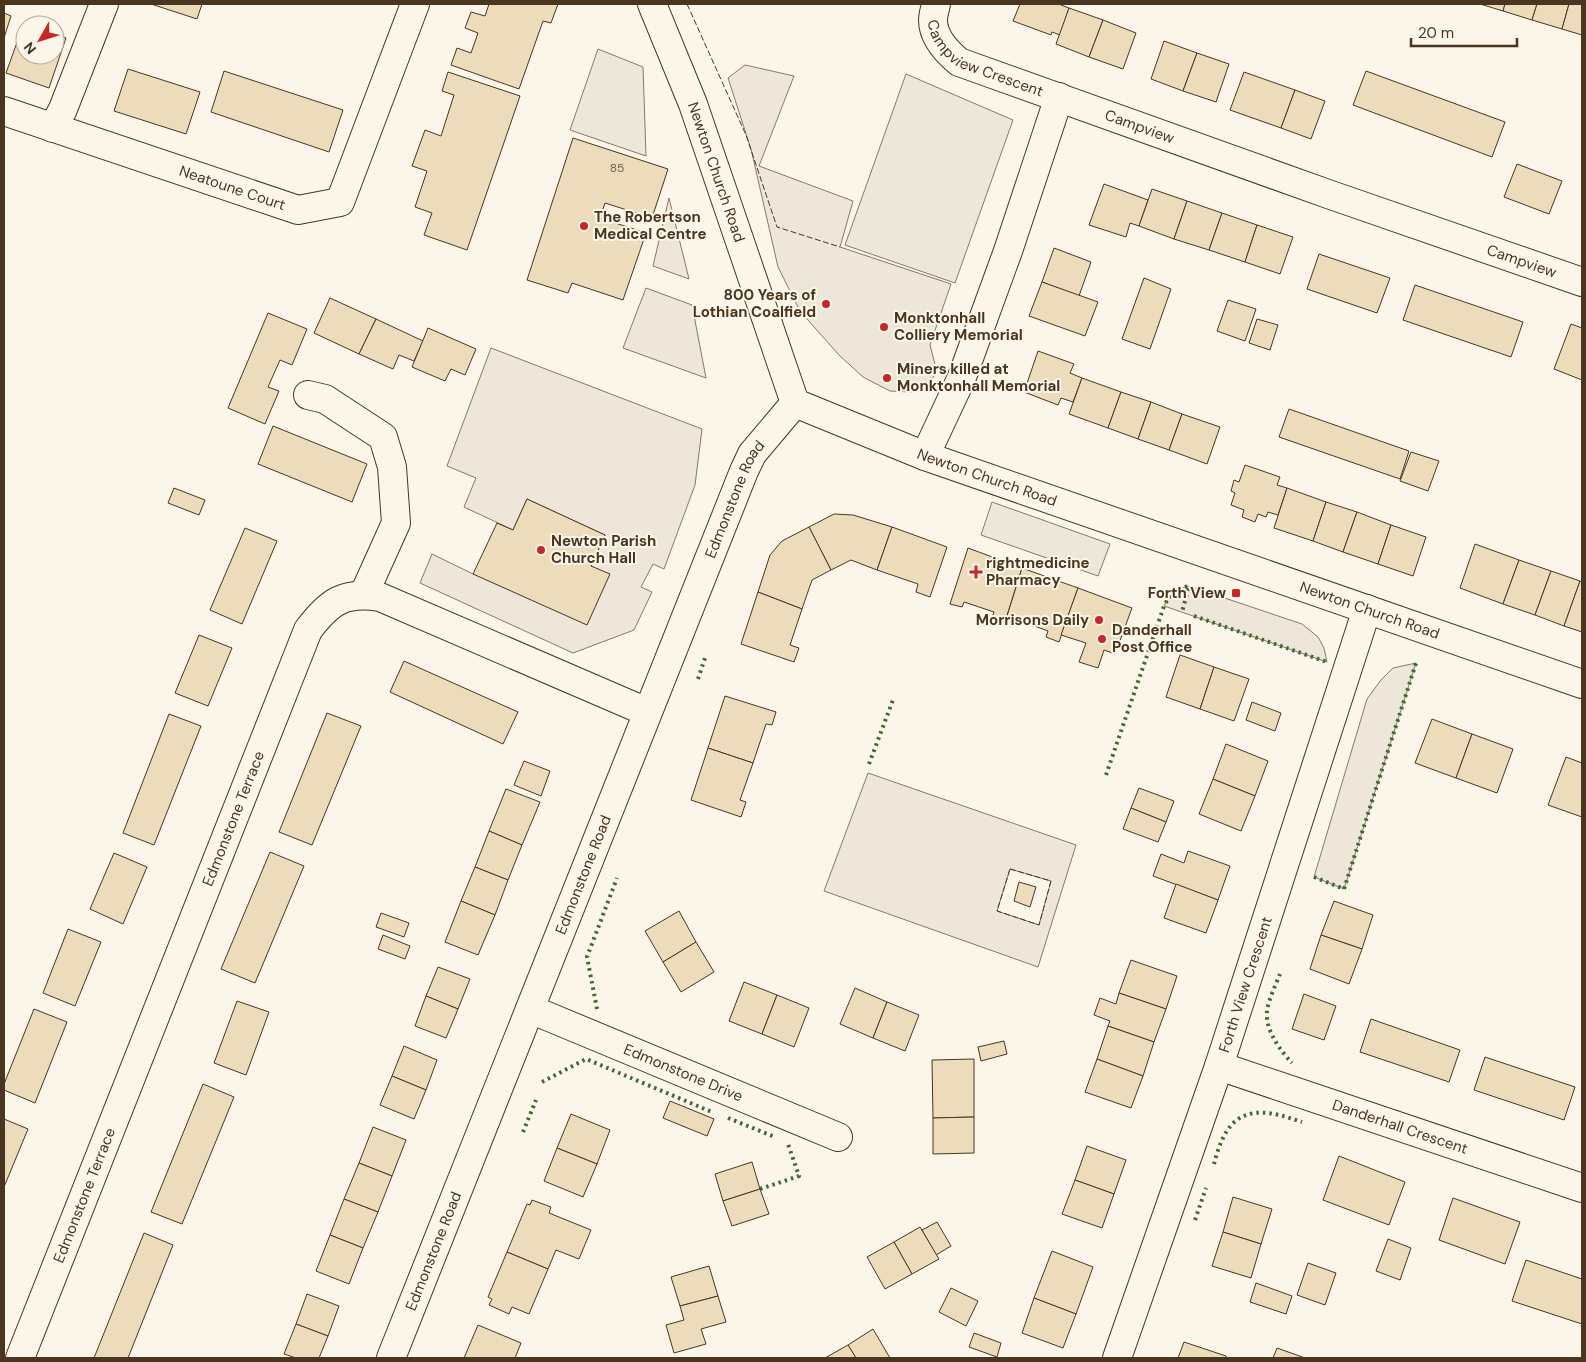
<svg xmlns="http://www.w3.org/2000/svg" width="1586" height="1362" viewBox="0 0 1586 1362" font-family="'DM Sans',sans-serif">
<rect width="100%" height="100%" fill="#fbf6e9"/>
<g fill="#ede6d9" stroke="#887966" fill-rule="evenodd">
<path d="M745,65L794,76L759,166L853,201L840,247L951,284L930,345L937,372L927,386L911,392L890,391L863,377L839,355L800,311L778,267L751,149L728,78Z"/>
<path d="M669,198L689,279L653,266Z"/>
<path d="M646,288L692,305L706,378L623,348Z"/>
<path d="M491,348L702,429L695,485L664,569L653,564L641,587L652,592L634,630L573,653L420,583L432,554L473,574L591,566L605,535L527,499L513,530L464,507L476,478L447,466Z"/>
<path d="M1189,586L1302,624L1318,637L1324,648L1327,662L1164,606C1170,594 1176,589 1189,586Z"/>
<path d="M1416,663L1344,889L1314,877L1367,699L1381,680L1393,668Z"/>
<path d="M868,773L1076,845L1038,967L824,891ZM1010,869L1051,881L1039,925L997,911Z"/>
</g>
<g fill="#ede7d9" stroke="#887966">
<path d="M598,49L643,67L646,156L570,130Z"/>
<path d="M906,74L1013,120L955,283L845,245Z"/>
<path d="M992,502L1110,544L1098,576L981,535Z"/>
</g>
<g fill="#ecdcbc" stroke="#4a3520">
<path d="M151,4H202L197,19Z"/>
<path d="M489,4H558L551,23L543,21L519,89L451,65L457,48L471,53L478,33L465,28L471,12L485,16Z"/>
<path d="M1020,4H1062L1061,5L1069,8L1060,35L1052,32L1051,35L1013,21Z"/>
<path d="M1480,4H1505L1503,11Z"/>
<path d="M1505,4H1537L1532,20L1503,11Z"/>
<path d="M1537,4H1569L1562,29L1532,20Z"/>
<path d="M1569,4H1582V35L1562,29Z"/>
<path d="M1069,8L1103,20L1089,57L1056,44Z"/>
<path d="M4,13L11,16L4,38Z"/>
<path d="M1103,20L1136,33L1123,69L1089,57Z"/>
<path d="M24,23L29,25H25V55H55V34L66,38L49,88L6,73Z"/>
<path d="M1164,41L1197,53L1183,91L1151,79Z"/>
<path d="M1197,53L1229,64L1216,102L1183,91Z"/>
<path d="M128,69L200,92L186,134L114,111Z"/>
<path d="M224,71L343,110L329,152L211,112Z"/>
<path d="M1366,71L1505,122L1492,157L1353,105Z"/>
<path d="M448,72L520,96L467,250L424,235L432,213L415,207L427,171L412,166L425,130L441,136L454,95L442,91Z"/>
<path d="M1244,72L1295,90L1281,128L1230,110Z"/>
<path d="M1295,90L1325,101L1311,139L1281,128Z"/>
<path d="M573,138L668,169L652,218L605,203L600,218L646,233L623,300L572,283L568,293L527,280Z"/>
<path d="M1517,164L1562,181L1549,214L1504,197Z"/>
<path d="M1104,184L1148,200L1139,226L1130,223L1126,237L1089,225Z"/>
<path d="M1152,189L1187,201L1174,239L1139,226Z"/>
<path d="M1187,201L1222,213L1209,250L1174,239Z"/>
<path d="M1222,213L1257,225L1245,262L1209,250Z"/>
<path d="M1257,225L1293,237L1280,274L1245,262Z"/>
<path d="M1054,248L1091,262L1079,296L1042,282Z"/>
<path d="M1319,254L1390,278L1377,313L1307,289Z"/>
<path d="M1144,278L1171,289L1150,349L1122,339Z"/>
<path d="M1042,282L1098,302L1085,336L1029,316Z"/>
<path d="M1415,285L1523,322L1511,357L1403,320Z"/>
<path d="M330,298L376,319L359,354L314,333Z"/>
<path d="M1228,300L1256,309L1245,341L1217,331Z"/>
<path d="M268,313L307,329L292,365L280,360L268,387L279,391L265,424L228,408Z"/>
<path d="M376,319L423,341L414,361L399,355L393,369L359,354Z"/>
<path d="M1257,319L1278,325L1270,350L1249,343Z"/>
<path d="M1571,324L1582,328V380L1554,369Z"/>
<path d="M428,328L476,349L465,375L451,369L445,381L412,367Z"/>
<path d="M1038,351L1074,364L1070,373L1082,378L1073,402L1061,398L1058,405L1024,392Z"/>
<path d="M1082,378L1121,392L1108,428L1069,414Z"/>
<path d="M1121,392L1151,402L1138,439L1108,428Z"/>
<path d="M1151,402L1182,414L1169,450L1138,439Z"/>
<path d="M1289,409L1409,451L1400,479L1279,437Z"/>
<path d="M1182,414L1220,427L1207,464L1169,450Z"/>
<path d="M273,426L367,464L352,502L258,464Z"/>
<path d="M1411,452L1439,461L1428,491L1400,481Z"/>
<path d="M1245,465L1280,477L1277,485L1287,488L1278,515L1268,512L1266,517L1258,514L1255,522L1242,517L1244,510L1231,505L1235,493L1231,491L1234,480L1239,482Z"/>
<path d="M174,488L205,500L199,515L168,503Z"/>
<path d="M1287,488L1326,502L1313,541L1274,528Z"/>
<path d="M527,499L605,535L591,566L610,574L587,625L473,574L497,523L513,530Z"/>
<path d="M1326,502L1357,512L1343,552L1313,541Z"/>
<path d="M1357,512L1391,525L1378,564L1343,552Z"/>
<path d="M834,514L853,515L892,527L877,570L851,560L831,570L809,527Z"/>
<path d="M1391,525L1426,537L1413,576L1378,564Z"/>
<path d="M809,527L831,570L812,580L802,609L758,592L770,555L782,541Z"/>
<path d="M892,527L947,547L930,597L916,592L918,584L877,570Z"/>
<path d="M245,528L277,541L242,624L210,610Z"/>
<path d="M1475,544L1519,560L1503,604L1460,588Z"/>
<path d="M968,548L1022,568L1005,622L992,618L994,612L964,602L962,607L950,604Z"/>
<path d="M1519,560L1551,571L1535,615L1503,604Z"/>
<path d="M1022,568L1078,588L1059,642L1046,637L1048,631L1007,616Z"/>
<path d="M1551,571L1580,581L1564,626L1535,615Z"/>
<path d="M1580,581L1582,582V632L1564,626Z"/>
<path d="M1078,588L1132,608L1115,654L1104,650L1098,668L1079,662L1086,643L1061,635Z"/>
<path d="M758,592L802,609L790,645L799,648L794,662L741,644Z"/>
<path d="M199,635L232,648L208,706L175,693Z"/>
<path d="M1180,655L1214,667L1200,709L1166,697Z"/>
<path d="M404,661L518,712L503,744L390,692Z"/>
<path d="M1214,667L1249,679L1234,721L1200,709Z"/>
<path d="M725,696L776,712L772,725L766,724L753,763L708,748Z"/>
<path d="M1252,702L1281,713L1275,731L1246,720Z"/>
<path d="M327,713L361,726L312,845L279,832Z"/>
<path d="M169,714L201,726L154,845L123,833Z"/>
<path d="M1432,719L1472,734L1456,778L1415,763Z"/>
<path d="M1472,734L1513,749L1497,793L1456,778Z"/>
<path d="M1226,744L1268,761L1255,796L1213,779Z"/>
<path d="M708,748L753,763L740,800L746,802L741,817L691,800Z"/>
<path d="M1566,757L1582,763V817L1548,805Z"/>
<path d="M524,761L550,771L541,796L514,785Z"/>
<path d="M1213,779L1255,796L1241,831L1199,814Z"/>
<path d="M1139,788L1174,801L1166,822L1131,808Z"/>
<path d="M506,789L540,802L522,845L489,831Z"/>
<path d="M1131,808L1166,822L1158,842L1123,829Z"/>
<path d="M489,831L522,845L508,880L475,867Z"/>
<path d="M1188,851L1230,866L1218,900L1153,876L1161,854L1184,863Z"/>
<path d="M270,852L304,866L255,983L221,969Z"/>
<path d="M114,853L147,867L123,924L90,909Z"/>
<path d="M475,867L508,880L495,915L461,901Z"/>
<path d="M1019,882L1036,887L1030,907L1014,901Z"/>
<path d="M1176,884L1218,900L1206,933L1164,918Z"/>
<path d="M461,901L495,915L478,955L445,942Z"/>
<path d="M1334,901L1373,915L1362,949L1321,935Z"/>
<path d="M679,911L696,942L663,962L645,931Z"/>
<path d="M381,913L409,923L404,937L376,927Z"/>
<path d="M68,929L101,942L75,1006L43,993Z"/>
<path d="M383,935L410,946L405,959L378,949Z"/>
<path d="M1321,935L1362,949L1349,984L1310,969Z"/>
<path d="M696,942L714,972L681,992L663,962Z"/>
<path d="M1131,960L1177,976L1166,1009L1119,993Z"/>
<path d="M438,967L470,979L458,1009L426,996Z"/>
<path d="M744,982L777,995L762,1034L729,1021Z"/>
<path d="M855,988L887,1002L873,1038L840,1024Z"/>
<path d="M1119,993L1166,1009L1154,1042L1108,1026L1110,1021L1094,1015L1100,998L1116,1004Z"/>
<path d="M1304,994L1336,1006L1324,1040L1292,1029Z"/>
<path d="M777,995L809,1008L794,1047L762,1034Z"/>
<path d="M426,996L458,1009L446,1038L415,1026Z"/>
<path d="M237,1001L269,1012L246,1075L214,1063Z"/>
<path d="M887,1002L919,1015L905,1051L873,1038Z"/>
<path d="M34,1009L67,1022L35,1103L4,1090V1084Z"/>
<path d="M1371,1019L1460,1050L1449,1082L1360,1052Z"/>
<path d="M1108,1026L1154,1042L1143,1076L1097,1059Z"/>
<path d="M1004,1041L1007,1054L981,1061L978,1047Z"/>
<path d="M404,1046L437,1060L426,1090L392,1076Z"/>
<path d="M1485,1057L1575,1087L1564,1120L1474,1090Z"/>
<path d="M974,1059V1117L933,1118L932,1060Z"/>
<path d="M1097,1059L1143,1076L1131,1108L1085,1092Z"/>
<path d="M392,1076L426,1090L414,1119L380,1105Z"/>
<path d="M203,1084L234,1097L182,1224L151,1212Z"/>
<path d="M670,1101L714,1119L707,1136L663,1118Z"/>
<path d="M571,1114L610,1130L597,1164L557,1148Z"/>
<path d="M974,1117V1153L933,1154V1118Z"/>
<path d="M4,1119L28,1129L4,1187Z"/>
<path d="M373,1127L406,1140L392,1176L359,1163Z"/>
<path d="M1087,1146L1126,1160L1114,1194L1075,1180Z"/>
<path d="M557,1148L597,1164L583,1197L544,1181Z"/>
<path d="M1339,1156L1405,1182L1389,1225L1323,1200Z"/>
<path d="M752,1162L760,1189L723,1201L715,1174Z"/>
<path d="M359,1163L392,1176L378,1212L344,1199Z"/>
<path d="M1075,1180L1114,1194L1102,1228L1062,1214Z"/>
<path d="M760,1189L769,1214L732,1226L723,1201Z"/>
<path d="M1233,1197L1272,1209L1261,1244L1223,1232Z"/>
<path d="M1453,1198L1520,1222L1505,1264L1439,1240Z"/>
<path d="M344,1199L378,1212L363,1248L330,1235Z"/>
<path d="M532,1200L551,1207L549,1213L591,1230L579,1259L556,1250L548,1269L507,1252L527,1204L530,1205Z"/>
<path d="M937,1222L951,1246L936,1255L922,1230Z"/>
<path d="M920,1227L939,1259L912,1274L894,1242Z"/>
<path d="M1223,1232L1261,1244L1251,1278L1212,1266Z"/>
<path d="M144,1233L173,1245L128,1358H94Z"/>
<path d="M330,1235L363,1248L349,1284L316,1271Z"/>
<path d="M1388,1239L1411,1248L1400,1280L1376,1271Z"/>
<path d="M894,1242L912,1274L885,1289L867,1257Z"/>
<path d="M1052,1251L1093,1267L1076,1314L1034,1298Z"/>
<path d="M507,1252L548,1269L529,1314L512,1307L509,1314L489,1305L492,1299L488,1297Z"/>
<path d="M1526,1260L1582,1279V1324L1512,1301Z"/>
<path d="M1308,1263L1336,1273L1325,1305L1297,1295Z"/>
<path d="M709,1266L718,1296L680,1306L671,1277Z"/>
<path d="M1256,1283L1292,1296L1286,1314L1250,1302Z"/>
<path d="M951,1288L978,1301L966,1326L939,1312Z"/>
<path d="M307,1294L339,1306L328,1336L296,1324Z"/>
<path d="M718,1296L726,1322L701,1329L706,1344L674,1353L666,1325L684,1320L680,1306Z"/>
<path d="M1034,1298L1076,1314L1063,1348L1022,1333Z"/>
<path d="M296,1324L328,1336L319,1358H296L284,1354Z"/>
<path d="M478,1325L521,1343L515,1358H464Z"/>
<path d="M873,1329L890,1358H856L848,1345Z"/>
<path d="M974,1333L1001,1343L997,1357L969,1347Z"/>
<path d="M1184,1342L1226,1356V1358H1178Z"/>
<path d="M848,1345L856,1358H825Z"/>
<path d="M1277,1348L1305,1358H1273Z"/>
</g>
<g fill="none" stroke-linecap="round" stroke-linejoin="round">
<g stroke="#4a3520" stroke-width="30">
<g id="minor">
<path id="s1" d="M652,4L693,104L795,403L925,456L1582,684"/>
<path id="s2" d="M936,4C935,9 933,15 933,20C933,37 947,52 959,62L1328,194L1582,282"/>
<path id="s3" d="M4,111L298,210L340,202L415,4"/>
<path d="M53,128L63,109L104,4"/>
<path d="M308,395L325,399L383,437L392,467L396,523L364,594"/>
<path d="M925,456L962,377L1008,251L1059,97"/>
<path id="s4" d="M530,1009L838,1137"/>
<path id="s5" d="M1219,1066L1582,1188"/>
<path id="s6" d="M20,1358L308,630C329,602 344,591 380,597L647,712"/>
<path id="s7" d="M391,1358L744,471L752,454L795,403"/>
<path id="s8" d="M1117,1358L1219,1066L1367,609"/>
</g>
</g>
<use href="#minor" stroke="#fbf6e9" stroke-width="28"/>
<g stroke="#436837" stroke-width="4" stroke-dasharray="2.5 4" stroke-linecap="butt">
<path d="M1194,616L1327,662"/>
<path d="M698,679L705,658"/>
<path d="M869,764L893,700"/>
<path d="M1106,775L1164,606C1170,594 1176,589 1189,586L1182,612"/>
<path d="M1314,877L1344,889L1416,663"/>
<path d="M1280,974C1276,984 1268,1001 1267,1011C1265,1030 1280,1050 1292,1063"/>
<path d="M597,1009L587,957L617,878"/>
<path d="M542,1082L586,1059L712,1112"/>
<path d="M728,1118L775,1137"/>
<path d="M523,1132L536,1100"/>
<path d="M1214,1164C1216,1156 1219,1146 1223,1138C1240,1102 1273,1112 1302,1122"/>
<path d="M760,1189L799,1176L788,1144"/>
<path d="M1195,1220L1206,1188"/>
</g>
<g stroke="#4a3520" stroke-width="1" stroke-dasharray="6 2.5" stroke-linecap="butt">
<path d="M687,4L746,135L777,227L840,247"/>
<path d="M1010,869L1051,881L1039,925L997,911Z"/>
</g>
</g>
<g fill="#c62828" stroke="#fbf6e9" stroke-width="2">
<circle cx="584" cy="226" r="5"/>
<circle cx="826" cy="304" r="5"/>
<circle cx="884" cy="327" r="5"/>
<circle cx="887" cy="378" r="5"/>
<circle cx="541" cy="550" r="5"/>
<path d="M973.5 564.5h5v5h5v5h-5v5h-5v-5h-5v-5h5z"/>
<rect x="1231" y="588" width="10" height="10" rx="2.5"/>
<circle cx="1099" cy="620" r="5"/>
<circle cx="1102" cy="639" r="5"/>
</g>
<g text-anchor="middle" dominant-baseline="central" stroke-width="4" stroke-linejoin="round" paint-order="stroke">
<g font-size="12" fill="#725f47">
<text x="617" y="168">85</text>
</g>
<g font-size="15" fill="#4a3520" stroke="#fbf6e9">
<text stroke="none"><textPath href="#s2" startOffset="86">Campview Crescent</textPath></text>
<text stroke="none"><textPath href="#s2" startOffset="259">Campview</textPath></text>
<text stroke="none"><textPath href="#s1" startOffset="180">Newton Church Road</textPath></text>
<text stroke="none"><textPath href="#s3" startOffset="241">Neatoune Court</textPath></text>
<text stroke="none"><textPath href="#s2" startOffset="664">Campview</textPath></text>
<text stroke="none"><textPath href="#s1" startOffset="630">Newton Church Road</textPath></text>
<text stroke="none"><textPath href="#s7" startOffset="925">Edmonstone Road</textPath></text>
<text stroke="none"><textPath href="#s1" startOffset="1035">Newton Church Road</textPath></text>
<text stroke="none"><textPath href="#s6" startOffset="580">Edmonstone Terrace</textPath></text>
<text stroke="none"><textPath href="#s7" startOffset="520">Edmonstone Road</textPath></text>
<text stroke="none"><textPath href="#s8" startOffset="395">Forth View Crescent</textPath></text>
<text stroke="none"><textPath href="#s4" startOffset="166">Edmonstone Drive</textPath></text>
<text stroke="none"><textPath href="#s5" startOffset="191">Danderhall Crescent</textPath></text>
<text stroke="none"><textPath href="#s6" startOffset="175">Edmonstone Terrace</textPath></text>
<text stroke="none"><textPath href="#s7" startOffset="115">Edmonstone Road</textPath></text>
</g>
<g font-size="15" font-weight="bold" fill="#4a3520" stroke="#fbf6e9" text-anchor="start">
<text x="594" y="217">The Robertson<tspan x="594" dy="17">Medical Centre</tspan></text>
<text x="816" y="295" text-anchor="end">800 Years of<tspan x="816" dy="17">Lothian Coalfield</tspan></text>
<text x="894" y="318">Monktonhall<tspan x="894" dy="17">Colliery Memorial</tspan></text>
<text x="897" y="369">Miners killed at<tspan x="897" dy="17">Monktonhall Memorial</tspan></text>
<text x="551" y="541">Newton Parish<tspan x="551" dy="17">Church Hall</tspan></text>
<text x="986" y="563">rightmedicine<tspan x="986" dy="17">Pharmacy</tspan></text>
<text x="1226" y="593" text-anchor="end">Forth View</text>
<text x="1089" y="620" text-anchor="end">Morrisons Daily</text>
<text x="1112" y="630">Danderhall<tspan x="1112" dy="17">Post Office</tspan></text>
</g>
</g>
<rect width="1586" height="1362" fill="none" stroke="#4a3520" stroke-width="10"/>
<g transform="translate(40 40) rotate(231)"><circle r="24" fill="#fbf6e9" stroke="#b4a999"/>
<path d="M0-4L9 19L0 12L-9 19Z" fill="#c62828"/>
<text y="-8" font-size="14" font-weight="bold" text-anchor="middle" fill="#4a3520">N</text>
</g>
<path d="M1411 38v8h106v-8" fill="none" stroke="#4a3520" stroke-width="2.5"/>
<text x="1418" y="38" font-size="15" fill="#4a3520" stroke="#fbf6e9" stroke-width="4" paint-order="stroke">20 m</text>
</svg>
